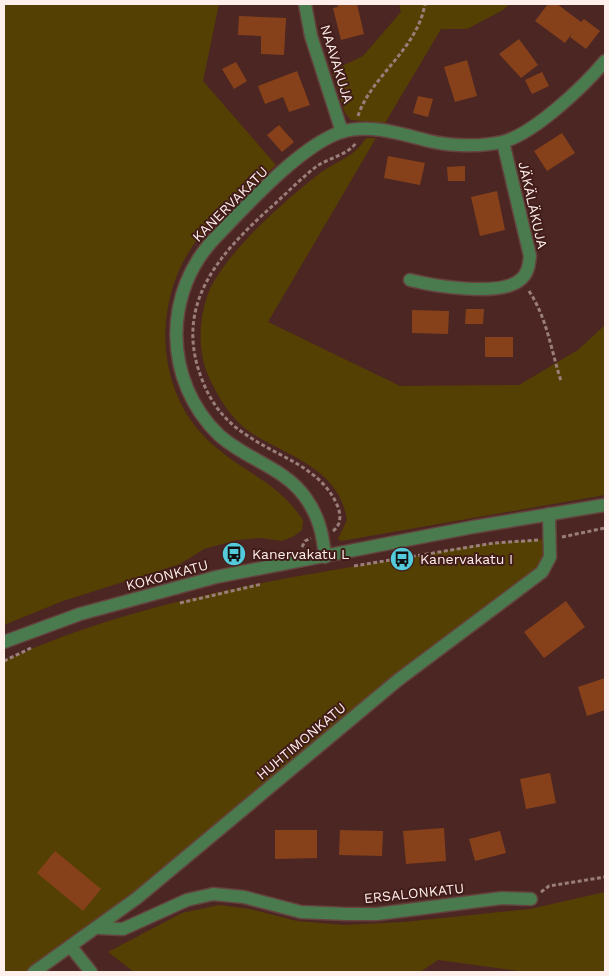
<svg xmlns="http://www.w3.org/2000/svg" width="609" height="976" viewBox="0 0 609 976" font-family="'Work Sans',sans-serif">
<rect width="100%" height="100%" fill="#4c2622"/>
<g fill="#554003">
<path d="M4,4H219L203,81L276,165C249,190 215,214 194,244C152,303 155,393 211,443C245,474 276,480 303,520L302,530L294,536L282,541L261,538L237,540L204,549L180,564L63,601L4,625Z"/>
<path d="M399,4H510L503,10L467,29H441L385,123L351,120L345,113L332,71L363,56L401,12Z"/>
<path d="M366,138H376L268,322L400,386L519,385L578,350L605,325V495L341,541L338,539L347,520C339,467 287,457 250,432C230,418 218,397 208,375C197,350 199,314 210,289C228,251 285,200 319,174C337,160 353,159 366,138Z"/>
<path d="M551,539L550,557L489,613L137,898L34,972H4V661C127,604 268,580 401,559C433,554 463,546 495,543C513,541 532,540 551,539Z"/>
<path d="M605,892V972H526L438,960L420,972H134L108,952L182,913L219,905L250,909L297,921L344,925L404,922L530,909Z"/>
</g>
<g fill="#86411b">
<path d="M337,4H357L364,34L341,40L333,8L338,7Z"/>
<path d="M548,4H557L581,22L584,19L600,31L586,49L570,37L573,32L565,43L535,21Z"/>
<path d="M239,16L286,18L284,55L261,54V36L238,35Z"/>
<path d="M519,39L538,65L521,78L499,54Z"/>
<path d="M467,60L477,96L455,102L444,67Z"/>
<path d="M236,62L247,81L234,89L222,69Z"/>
<path d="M297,71L310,105L289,112L283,97L265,104L258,86Z"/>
<path d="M542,72L549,86L532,94L525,80Z"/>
<path d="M418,96L433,99L428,117L413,113Z"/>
<path d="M279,125L294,142L282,152L267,135Z"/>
<path d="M562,133L575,153L547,171L534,151Z"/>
<path d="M388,156L425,163L420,185L384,178Z"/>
<path d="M465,166V181H448L447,167Z"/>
<path d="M497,191L505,230L480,236L471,197Z"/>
<path d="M466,309H484L483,324H465Z"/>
<path d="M412,310L449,311L448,334L412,333Z"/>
<rect x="485" y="337" width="28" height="20"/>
<path d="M566,601L585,627L544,658L524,632Z"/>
<path d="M605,678V710L587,716L578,687Z"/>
<path d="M550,773L556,803L526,809L520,779Z"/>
<path d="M444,828L446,861L406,864L403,831Z"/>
<path d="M275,830H317V858L275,859Z"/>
<path d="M340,830L383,831L382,856L339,855Z"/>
<path d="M500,831L506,853L475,861L469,839Z"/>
<path d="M55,851L101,889L83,911L37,873Z"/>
</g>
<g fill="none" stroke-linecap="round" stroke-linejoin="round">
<g stroke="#65423e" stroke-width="15">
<g id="minor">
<path d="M305,4L311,36L342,132"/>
<path d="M410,280C434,286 500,297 520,280C528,274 529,265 530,256L503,142"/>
<path d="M325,557C323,535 319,516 305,497C285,468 245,459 219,435C163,381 162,291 217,236C247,205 300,146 341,132C369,123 402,134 429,141C450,146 480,147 502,142C534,134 584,86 605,61"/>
<path d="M4,642L80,614L216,577L473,527L605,505"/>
<path d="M99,928L123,929L187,900L213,894L244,897L301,912L347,914H377L502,898L531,899"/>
<path d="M71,947L91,972"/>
<path d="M34,972L137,898L398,680L542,572L550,557L549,514"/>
</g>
</g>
<g stroke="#9a7e7b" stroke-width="3" stroke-dasharray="4 2.5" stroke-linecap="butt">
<path d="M358,116C371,76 417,50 425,4"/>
<path d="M529,291C547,318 551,350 561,381"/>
<path d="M333,531C341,525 341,516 338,507C322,467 277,457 245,434C226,422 211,403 203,382C172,307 217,256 269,209C285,195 300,179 317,166C329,158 347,155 356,143"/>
<path d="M562,537L605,528"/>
<path d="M302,547L305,541L311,538"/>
<path d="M354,566L494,543L538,540"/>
<path d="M180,603L262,584"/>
<path d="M4,661L31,648"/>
<path d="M541,892L549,886L605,877"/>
</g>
<use href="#minor" stroke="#497b4e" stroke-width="12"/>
</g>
<defs>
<g id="bus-disc" transform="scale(1.25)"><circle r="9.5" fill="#53cbda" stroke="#411c18"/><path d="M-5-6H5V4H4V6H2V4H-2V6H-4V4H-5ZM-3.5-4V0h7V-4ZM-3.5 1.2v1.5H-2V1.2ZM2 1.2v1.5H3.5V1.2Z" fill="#111"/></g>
</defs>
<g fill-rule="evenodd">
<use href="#bus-disc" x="234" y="554"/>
<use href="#bus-disc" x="402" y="559"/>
</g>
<g text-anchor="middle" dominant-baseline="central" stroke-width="4" stroke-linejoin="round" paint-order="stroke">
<g font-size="14" fill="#feeeec" stroke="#411c18">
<text transform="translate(337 64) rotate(73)">NAAVAKUJA</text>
<text transform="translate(230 204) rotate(-45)">KANERVAKATU</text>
<text transform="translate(533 205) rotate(77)">JÄKÄLÄKUJA</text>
<text transform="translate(167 575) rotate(-15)">KOKONKATU</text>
<text transform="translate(301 741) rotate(-40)">HUHTIMONKATU</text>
<text transform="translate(414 893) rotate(-6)">ERSALONKATU</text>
</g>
<g font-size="14" fill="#feeeec" stroke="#411c18" text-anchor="start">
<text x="252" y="554">Kanervakatu L</text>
<text x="420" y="559">Kanervakatu I</text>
</g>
</g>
<rect width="609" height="976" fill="none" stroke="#feeeec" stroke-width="10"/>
</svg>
